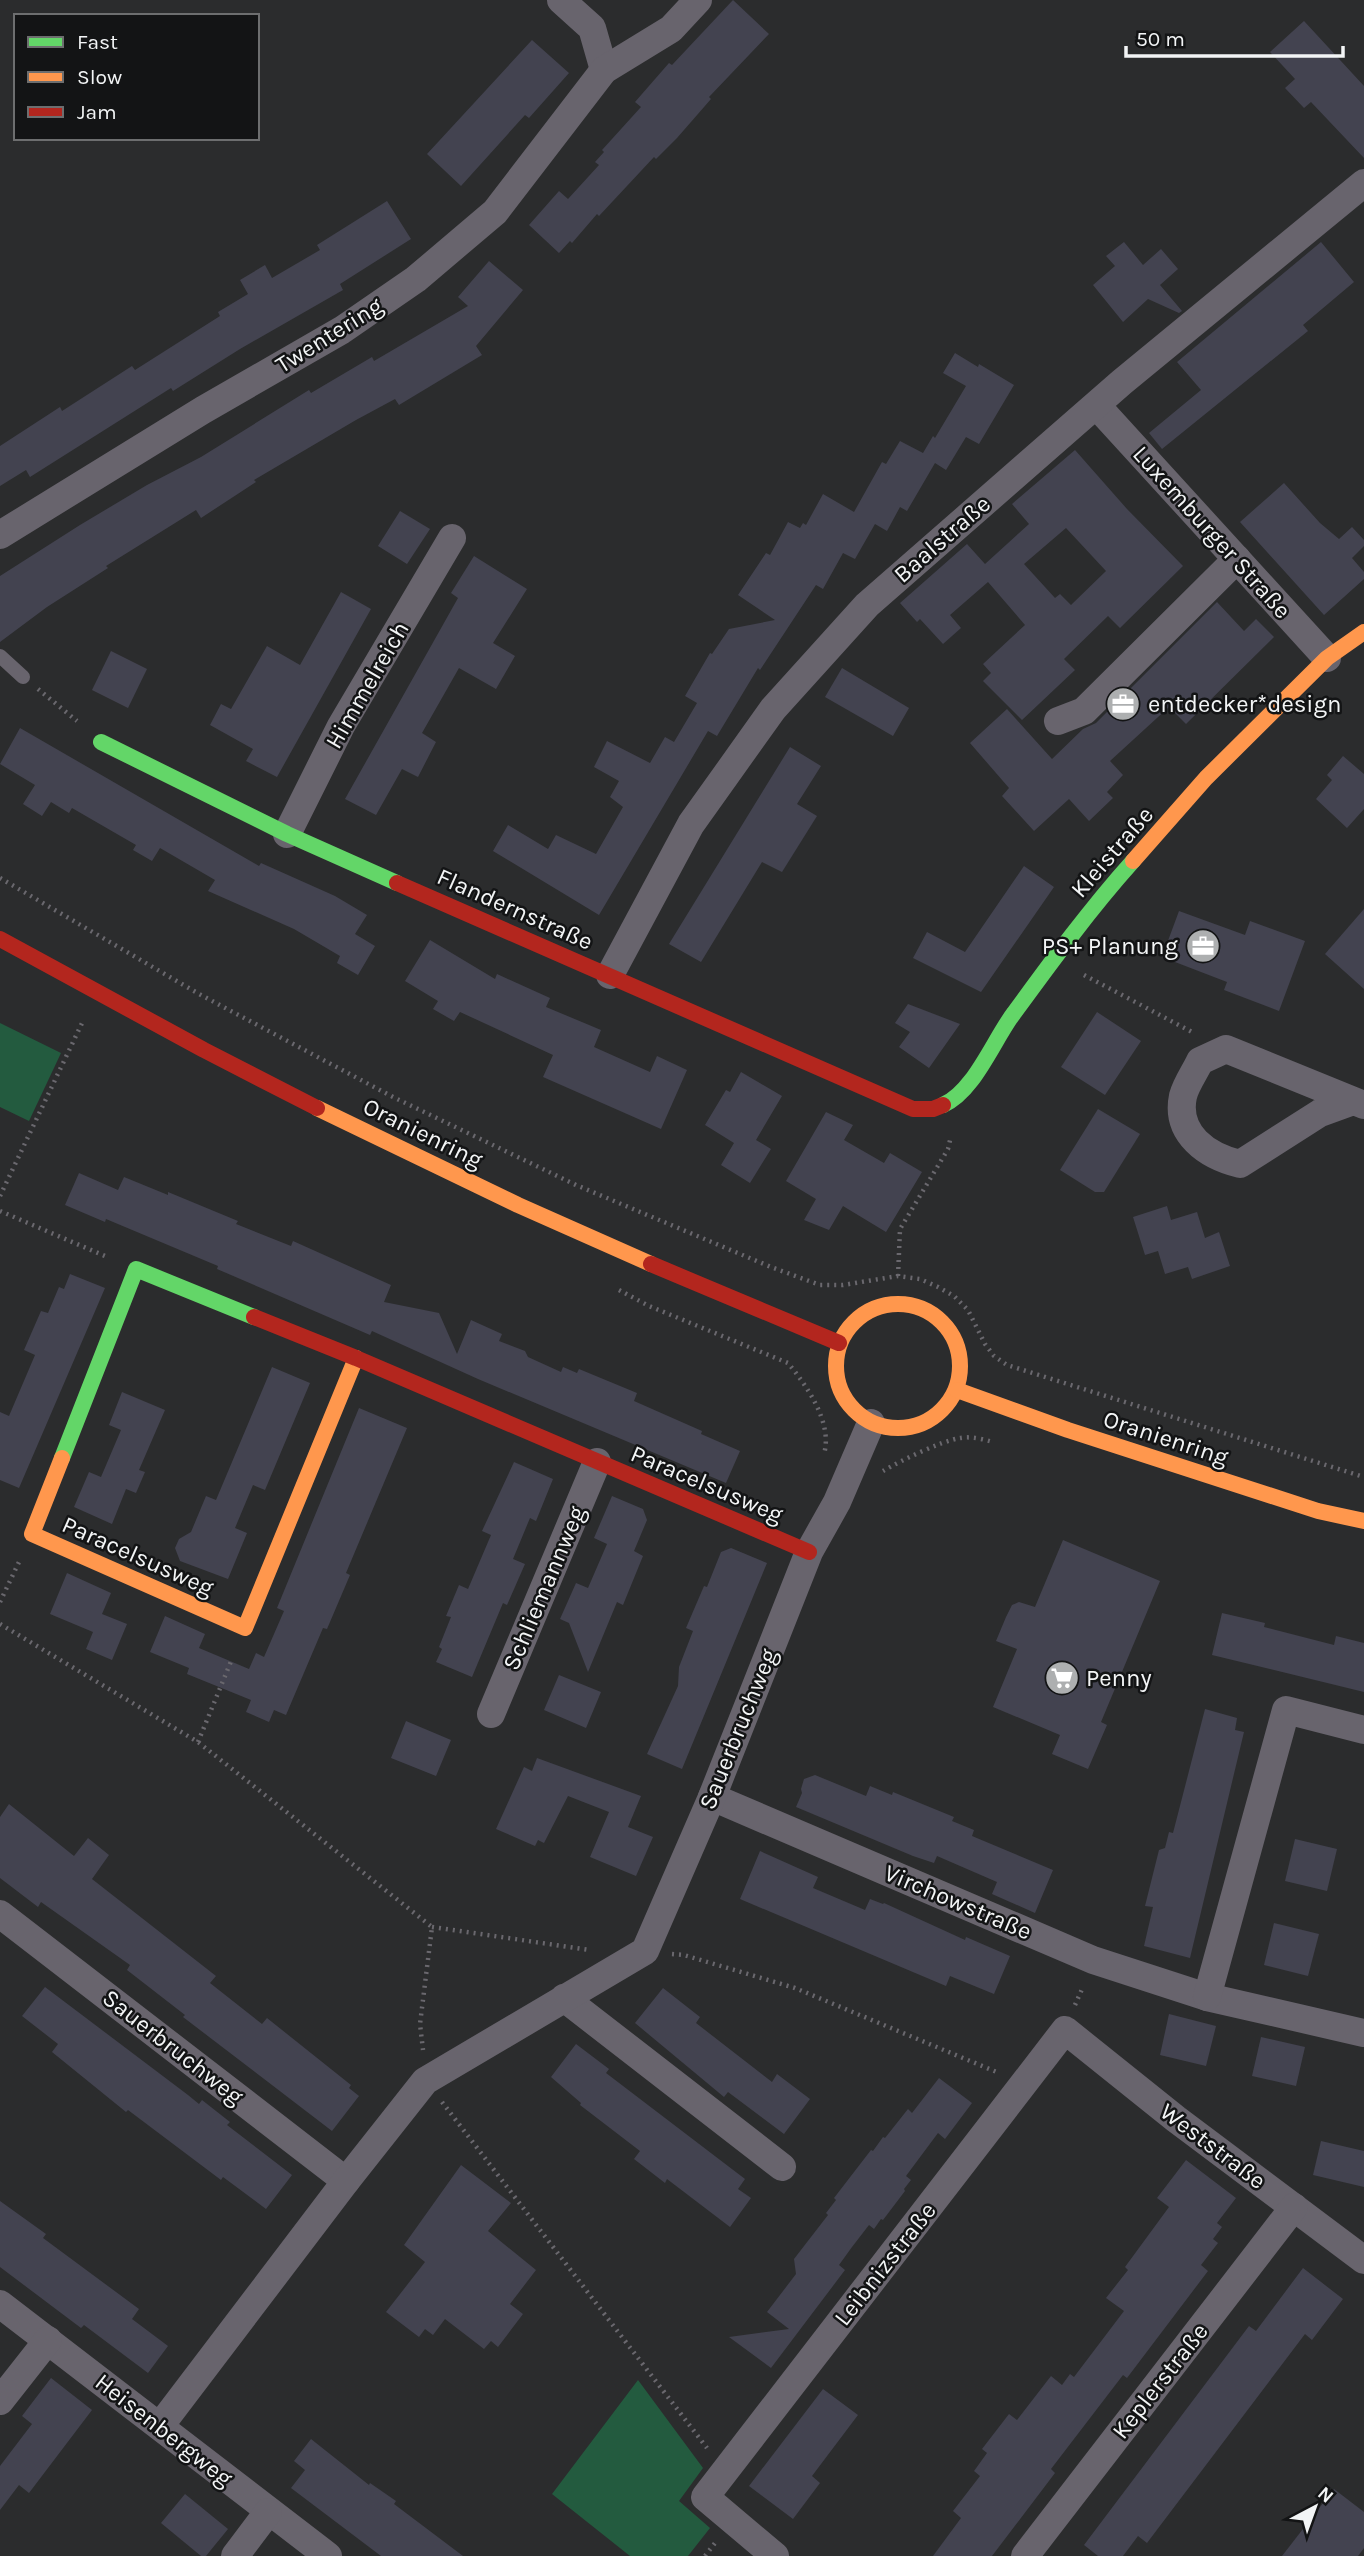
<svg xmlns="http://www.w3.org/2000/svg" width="1364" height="2556" viewBox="0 0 1364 2556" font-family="Karla,sans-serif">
<rect width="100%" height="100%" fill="#2b2c2d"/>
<g fill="#235b3f">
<path d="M0,1023L61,1053L29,1121L0,1107Z"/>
<path d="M638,2380L703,2468L679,2501L710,2528L688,2556H630L552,2494Z"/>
</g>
<g fill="#434350" fill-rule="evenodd">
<path d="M733,0L769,34L709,97L711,99L677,138L656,159L654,157L599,216L597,214L572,243L570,241L559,253L529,225L559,191L568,199L599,165L595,162L604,152L602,150L641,107L635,102L669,63L672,65Z"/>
<path d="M1304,21L1364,86V158L1311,102L1304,108L1285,88L1295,79L1270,52Z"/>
<path d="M532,40L569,73L529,118L525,115L461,186L427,154Z"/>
<path d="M387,201L411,239L340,284L343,290L240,349L173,391L171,388L30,477L26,470L0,486V446L60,407L62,411L132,366L135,370L220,316L218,312L248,294L240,280L265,265L272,278L320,250L317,245Z"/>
<path d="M1124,242L1143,265L1161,249L1178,269L1160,285L1182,311L1179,313L1148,299L1123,322L1093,285L1115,266L1106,256Z"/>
<path d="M1321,242L1354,282L1303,325L1308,331L1162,449L1149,433L1201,390L1177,362Z"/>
<path d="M489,261L523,290L476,346L482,355L399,405L395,399L356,420L254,480L256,482L201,518L196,510L106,566L108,568L47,607L0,642V576L80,525L147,485L201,457L309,390L311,393L372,357L374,361L468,306L458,297Z"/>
<path d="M955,353L978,367L979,364L1014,385L979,444L966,437L946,470L935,463L907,511L900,507L887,531L875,524L855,559L843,553L823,589L816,585L760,670L758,668L717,736L708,731L599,915L493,851L508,825L548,849L556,835L596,854L623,807L610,797L619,781L594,767L607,741L650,763L665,737L674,742L697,703L685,696L710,653L712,654L729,629L775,620L738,595L766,553L770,555L788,522L800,528L803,523L806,525L823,494L854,512L882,462L886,464L900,441L923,453L933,436L935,438L966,386L943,373Z"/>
<path d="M1075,450L1127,509L1183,566L1120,628L1108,616L1064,659L1075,670L1022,720L983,681L991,673L983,664L1025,625L988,582L950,615L961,628L943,644L920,619L917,622L900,603L967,544L985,564L1029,524L1012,504ZM1066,528L1106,571L1071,605L1060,594L1055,598L1024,564Z"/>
<path d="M1284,483L1320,523L1339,539L1352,527L1364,540V546L1352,558L1364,572V579L1324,615L1240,522Z"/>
<path d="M400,511L430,529L407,564L378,546Z"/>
<path d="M474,556L527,589L493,643L515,656L496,689L459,668L422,733L436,742L418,777L402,769L376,815L345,799L458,598L451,593Z"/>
<path d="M341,592L371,609L277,777L246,761L253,749L210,725L221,704L231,709L267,646L300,665Z"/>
<path d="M1217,602L1244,631L1256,619L1274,637L1186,724L1169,707L1110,761L1123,775L1107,792L1113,798L1089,821L1069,799L1034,831L1002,796L1009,788L970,743L1007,709L1052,759L1083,729L1096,723Z"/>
<path d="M111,651L147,669L128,708L92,690Z"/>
<path d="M842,668L909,708L893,736L825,697Z"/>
<path d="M20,728L259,866L261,863L335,896L367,915L355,934L375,946L358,975L337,963L340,956L294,929L208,891L215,880L160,848L152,861L133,850L136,845L72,808L69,813L51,802L42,816L23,804L35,785L0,764Z"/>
<path d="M790,747L821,766L797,804L817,816L782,872L762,862L701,962L669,944Z"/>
<path d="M1343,756L1364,774V809L1347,828L1316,799L1332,780L1327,775Z"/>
<path d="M1024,866L1054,887L981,992L913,958L927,932L965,952Z"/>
<path d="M1364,909V989L1325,954Z"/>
<path d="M1179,911L1245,935L1250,921L1305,941L1279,1011L1224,990L1227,982L1162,957Z"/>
<path d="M430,940L495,979L497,974L550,998L546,1007L601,1030L594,1047L650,1072L657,1056L687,1070L661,1129L543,1077L553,1055L460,1012L454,1021L433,1009L438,1001L405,981Z"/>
<path d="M908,1004L960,1024L929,1068L899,1047L910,1032L895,1023Z"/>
<path d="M1097,1012L1141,1041L1105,1095L1061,1067Z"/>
<path d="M741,1072L782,1096L756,1140L771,1149L750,1183L721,1165L734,1143L705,1125L726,1090L730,1092Z"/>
<path d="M1098,1109L1140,1134L1104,1192H1095L1060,1170Z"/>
<path d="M826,1112L853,1125L844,1140L884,1163L890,1153L922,1172L886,1232L843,1206L829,1230L804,1220L816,1199L786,1181Z"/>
<path d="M79,1173L118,1190L124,1177L168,1195V1192L238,1221L236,1224L291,1246L293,1241L391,1285L384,1302L439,1313L457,1354L471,1320L502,1334L499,1341L525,1351L528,1357L561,1372L563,1367L577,1373L579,1369L637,1393L634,1401L702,1431L701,1434L740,1451L726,1483L478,1379L372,1331L370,1335L217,1269L218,1266L106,1219L105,1222L65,1205Z"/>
<path d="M1167,1206L1171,1220L1197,1212L1205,1238L1219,1232L1230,1266L1192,1279L1188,1267L1165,1274L1158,1251L1145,1255L1133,1217Z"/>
<path d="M70,1274L105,1288L19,1488L0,1480V1412L9,1416L35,1355L24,1350L41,1311L48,1313L59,1287L64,1289Z"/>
<path d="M272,1367L310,1383L265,1490L253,1485L235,1528L247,1533L228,1579L180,1561L175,1548L179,1539L191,1532L206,1496L216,1500Z"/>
<path d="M122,1392L165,1410L139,1470L145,1472L136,1493L126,1489L112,1524L74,1507L89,1472L101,1477L121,1430L109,1425Z"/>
<path d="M359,1408L407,1428L346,1573L350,1575L327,1629L323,1628L286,1715L274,1710L269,1722L246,1712L251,1700L187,1674L189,1668L150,1652L165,1616L205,1634L199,1648L249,1669L256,1653L264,1657L284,1611L277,1608Z"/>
<path d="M514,1462L553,1479L536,1521L530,1518L513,1559L525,1564L507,1605L503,1603L472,1677L436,1662L442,1649L439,1647L451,1617L446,1616L459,1585L468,1589L491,1535L482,1531Z"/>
<path d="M612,1496L643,1509L647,1520L634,1551L643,1556L623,1605L617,1602L588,1672L569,1623L560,1619L576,1583L588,1588L607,1544L594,1538Z"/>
<path d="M1063,1540L1160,1581L1101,1722L1107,1725L1088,1769L1052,1754L1060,1735L993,1707L1017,1649L996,1641L1006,1617L1012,1605L1019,1602L1035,1607Z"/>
<path d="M731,1548L767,1563L682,1769L647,1754L678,1686L679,1667L693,1631L686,1628L704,1586L707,1587L721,1552Z"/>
<path d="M67,1573L111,1593L102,1614L127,1624L112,1660L86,1649L93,1632L50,1614Z"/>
<path d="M1222,1613L1265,1623L1264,1627L1334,1645L1336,1636L1364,1643V1692L1212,1655Z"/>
<path d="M559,1675L601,1692L586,1728L544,1710Z"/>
<path d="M1205,1709L1237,1718L1235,1730L1244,1732L1190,1958L1144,1946L1153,1907L1145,1906L1159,1850L1165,1848L1169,1832L1173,1833Z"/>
<path d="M406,1721L451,1740L436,1776L391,1758Z"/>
<path d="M537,1758L641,1796L628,1827L653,1837L636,1876L590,1857L609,1812L568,1796L544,1843L538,1840L535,1846L496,1829L524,1767L532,1771Z"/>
<path d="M815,1775L866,1796L870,1786L892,1795L893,1792L954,1817L952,1821L974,1830L972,1836L1053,1870L1035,1913L992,1894L997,1882L937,1856L934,1863L913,1856L796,1807L802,1793L801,1789L804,1779Z"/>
<path d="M9,1804L74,1856L88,1838L109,1855L92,1879L216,1976L210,1983L262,2024L267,2018L351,2085L349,2088L359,2096L332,2131L183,2017L185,2015L127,1970L130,1965L41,1902L38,1907L0,1878V1817Z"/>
<path d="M1295,1839L1337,1849L1327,1891L1285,1881Z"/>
<path d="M760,1851L818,1877L813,1888L865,1910L870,1899L883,1904L884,1903L965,1940L966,1937L1010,1956L994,1994L950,1976L946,1986L740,1899Z"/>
<path d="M1274,1923L1319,1934L1308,1976L1264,1965Z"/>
<path d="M45,1987L188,2095L199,2104L202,2100L230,2122L227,2125L292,2175L266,2209L223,2177L221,2180L128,2110L126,2112L52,2052L58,2044L22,2016Z"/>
<path d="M663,1988L700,2017L696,2023L772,2082L777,2074L810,2099L784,2134L728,2092L724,2097L635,2023Z"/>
<path d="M1169,2014L1216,2026L1206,2066L1160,2055Z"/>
<path d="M1261,2037L1305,2047L1296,2086L1252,2076Z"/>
<path d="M576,2044L609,2069L606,2073L745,2179L738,2189L751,2198L730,2227L667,2179L665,2183L634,2159L640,2151L580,2105L581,2103L551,2077Z"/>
<path d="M939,2078L972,2103L945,2139L938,2133L906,2176L911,2180L904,2189L905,2191L883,2220L881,2219L874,2229L869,2225L852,2247L839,2265L845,2270L771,2368L729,2337L789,2329L767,2312L796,2274L794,2259L828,2215L826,2213L836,2200L834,2198L871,2150L873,2151L883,2137L885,2138L908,2109L912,2113Z"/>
<path d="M1321,2141L1364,2151V2187L1313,2175Z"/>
<path d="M1186,2160L1236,2198L1217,2223L1222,2227L1213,2239L1218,2243L1201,2265L1208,2271L1127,2378L1123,2375L1051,2469L1055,2473L992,2556H933L961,2518L953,2511L980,2476L974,2471L987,2453L982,2449L1009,2414L1017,2420L1051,2376L1062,2385L1070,2374L1074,2377L1124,2311L1106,2298L1128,2270L1125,2267L1169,2207L1157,2198Z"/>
<path d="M461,2165L511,2203L488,2231L536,2270L510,2304L523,2314L498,2347L491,2341L484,2349L445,2319L433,2335L425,2329L419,2337L386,2312L425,2262L404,2245Z"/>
<path d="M0,2201L46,2234L43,2238L139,2309L132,2319L168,2346L148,2373L84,2325L81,2328L0,2267Z"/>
<path d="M1303,2268L1343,2299L1312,2340L1305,2334L1147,2543L1138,2536L1123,2556H1098L1084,2545L1249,2326L1256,2331Z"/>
<path d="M51,2378L92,2410L29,2493L19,2485L0,2510V2466L32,2424L22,2416Z"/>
<path d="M823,2389L858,2415L812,2476L820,2483L793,2519L749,2486Z"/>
<path d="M311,2439L369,2485L370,2483L396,2501L394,2504L463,2556H381L291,2488L305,2470L294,2461Z"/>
<path d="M1334,2489L1364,2512V2548L1358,2556H1282Z"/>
<path d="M185,2494L228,2529L206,2556H201L161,2523Z"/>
</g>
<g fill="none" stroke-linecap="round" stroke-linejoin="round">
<g stroke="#6a686e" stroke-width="4.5" stroke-dasharray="2 5" stroke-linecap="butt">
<path d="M38,689L77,721"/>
<path d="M0,878L199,994L393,1097L576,1185L771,1267L820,1285H843L898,1276L920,1279L938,1287L954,1296L968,1310L985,1344L994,1356L1007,1365L1364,1477"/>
<path d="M1084,975L1194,1033"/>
<path d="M0,1196L83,1021"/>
<path d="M0,1211L105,1256"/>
<path d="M898,1276L900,1229L948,1149L951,1136"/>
<path d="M619,1290L649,1306L788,1363C807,1386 833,1423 824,1454"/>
<path d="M883,1471C900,1461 941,1441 960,1438C970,1436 983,1439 993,1442"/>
<path d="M0,1602L19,1562"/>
<path d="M0,1624L198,1742L432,1927L420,2024L423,2050"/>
<path d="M198,1742L232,1659"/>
<path d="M432,1927L590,1950"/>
<path d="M672,1954L684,1955L795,1988L999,2073"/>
<path d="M1075,2005L1083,1987"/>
<path d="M442,2102L707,2448"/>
<path d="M705,2556L715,2543"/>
</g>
<path stroke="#68646d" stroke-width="14" d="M0,656L23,677"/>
<g stroke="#68646d" stroke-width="28">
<path d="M561,0L592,28L604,70"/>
<path d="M1097,406L1327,658"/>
<path d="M0,535L203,410L342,330L416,279L495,212L604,70L671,29L698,0"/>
<path d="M1058,721L1084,711L1237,559"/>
<path d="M287,834L341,726L452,538"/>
<path d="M610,975L691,824L773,709L867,605L1122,382L1364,183"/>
<path d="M1353,1101L1320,1113L1240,1164C1207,1156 1175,1134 1183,1096C1186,1084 1195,1072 1200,1061L1226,1049L1364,1105"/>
<path d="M491,1714L597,1462"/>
<path d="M712,1797L1093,1960L1207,1997L1364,2033"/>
<path d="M0,1914L346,2181"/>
<path d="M1207,1997L1286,1710L1364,1730"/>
<path d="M564,1998L782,2167"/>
<path d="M0,2304L328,2556"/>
<path d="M0,2401L48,2340"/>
<path d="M160,2426L346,2181L425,2081L645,1951L712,1797L809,1552L837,1502L871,1423"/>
<path d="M235,2556L268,2512"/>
<path d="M775,2556L705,2497L1065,2030L1176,2119L1364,2260"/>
<path d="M1025,2556L1294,2207"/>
</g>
<g stroke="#63d668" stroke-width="16">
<path d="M101,742L287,834L397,883"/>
<path d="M943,1105C974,1092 994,1039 1014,1013C1052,961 1090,909 1133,861"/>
<path d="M62,1458L136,1269L254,1317"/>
</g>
<g stroke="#ff974d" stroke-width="16">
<path d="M1133,861L1206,778L1327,658L1364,632"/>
<path d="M317,1108L518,1205L651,1264"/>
<circle cx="898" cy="1366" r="62"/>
<path d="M957,1390L1068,1430L1318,1511L1364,1521"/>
<path d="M62,1458L32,1534L245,1628L356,1358"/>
</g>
<g stroke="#b3261e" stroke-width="16">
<path d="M397,883L913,1109H933L943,1105"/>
<path d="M0,939L204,1050L317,1108"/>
<path d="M651,1264L839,1343"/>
<path d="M254,1317L356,1358L809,1552"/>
</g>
</g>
<defs>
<g id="office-disc" transform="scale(1.75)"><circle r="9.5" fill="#adafb0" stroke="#131415"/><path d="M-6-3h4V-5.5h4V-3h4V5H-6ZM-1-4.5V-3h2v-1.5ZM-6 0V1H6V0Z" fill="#fff"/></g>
<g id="supermarket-disc" transform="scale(1.75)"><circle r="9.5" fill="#adafb0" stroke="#131415"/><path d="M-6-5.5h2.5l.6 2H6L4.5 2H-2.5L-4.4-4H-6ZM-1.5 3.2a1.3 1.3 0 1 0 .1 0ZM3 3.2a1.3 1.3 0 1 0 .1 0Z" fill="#fff"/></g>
</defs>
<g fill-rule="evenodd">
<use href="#office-disc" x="1123" y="704"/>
<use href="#office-disc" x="1203" y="946"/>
<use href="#supermarket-disc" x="1062" y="1678"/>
</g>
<g text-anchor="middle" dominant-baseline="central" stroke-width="5" stroke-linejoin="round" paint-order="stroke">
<g font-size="24" fill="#f3f5f6" stroke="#131415">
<text transform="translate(329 335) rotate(-32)">Twentering</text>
<text transform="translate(1212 532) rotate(48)">Luxemburger Straße</text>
<text transform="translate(942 539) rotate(-41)">Baalstraße</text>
<text transform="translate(367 685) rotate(-60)">Himmelreich</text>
<text transform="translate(1112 852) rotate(-49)">Kleistraße</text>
<text transform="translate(515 909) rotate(24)">Flandernstraße</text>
<text transform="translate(423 1133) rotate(26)">Oranienring</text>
<text transform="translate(1166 1438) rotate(18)">Oranienring</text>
<text transform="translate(707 1484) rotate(23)">Paracelsusweg</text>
<text transform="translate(138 1556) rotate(24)">Paracelsusweg</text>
<text transform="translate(544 1588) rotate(-67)">Schliemannweg</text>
<text transform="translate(738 1729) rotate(-68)">Sauerbruchweg</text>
<text transform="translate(958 1902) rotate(23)">Virchowstraße</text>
<text transform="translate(173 2047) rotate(38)">Sauerbruchweg</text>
<text transform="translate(1213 2146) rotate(37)">Weststraße</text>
<text transform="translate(885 2264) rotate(-52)">Leibnizstraße</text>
<text transform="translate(1160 2381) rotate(-52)">Keplerstraße</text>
<text transform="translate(164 2430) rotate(38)">Heisenbergweg</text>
</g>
<g font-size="24" fill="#f3f5f6" stroke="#131415" text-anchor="start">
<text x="1148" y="704">entdecker*design</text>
<text x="1178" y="946" text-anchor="end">PS+ Planung</text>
<text x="1086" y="1678">Penny</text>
</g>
</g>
<rect x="14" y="14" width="245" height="126" fill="#131415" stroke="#6d6e6f" stroke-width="2"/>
<rect x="28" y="37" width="35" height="10" fill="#63d668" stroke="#6d6e6f" stroke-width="2"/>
<text x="77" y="49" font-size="21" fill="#f3f5f6">Fast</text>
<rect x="28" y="72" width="35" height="10" fill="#ff974d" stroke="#6d6e6f" stroke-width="2"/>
<text x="77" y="84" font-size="21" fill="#f3f5f6">Slow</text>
<rect x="28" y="107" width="35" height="10" fill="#b3261e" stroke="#6d6e6f" stroke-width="2"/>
<text x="77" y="119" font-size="21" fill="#f3f5f6">Jam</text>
<g transform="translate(1315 2507) rotate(41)" stroke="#131415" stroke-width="5" paint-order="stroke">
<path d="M0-5L12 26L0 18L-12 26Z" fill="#f3f5f6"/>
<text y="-10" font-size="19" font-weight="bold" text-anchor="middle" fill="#f3f5f6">N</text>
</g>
<path d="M1126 46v10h217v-10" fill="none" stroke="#f3f5f6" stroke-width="3.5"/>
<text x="1136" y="46" font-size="21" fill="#f3f5f6" stroke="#131415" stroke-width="5" paint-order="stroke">50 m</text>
</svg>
